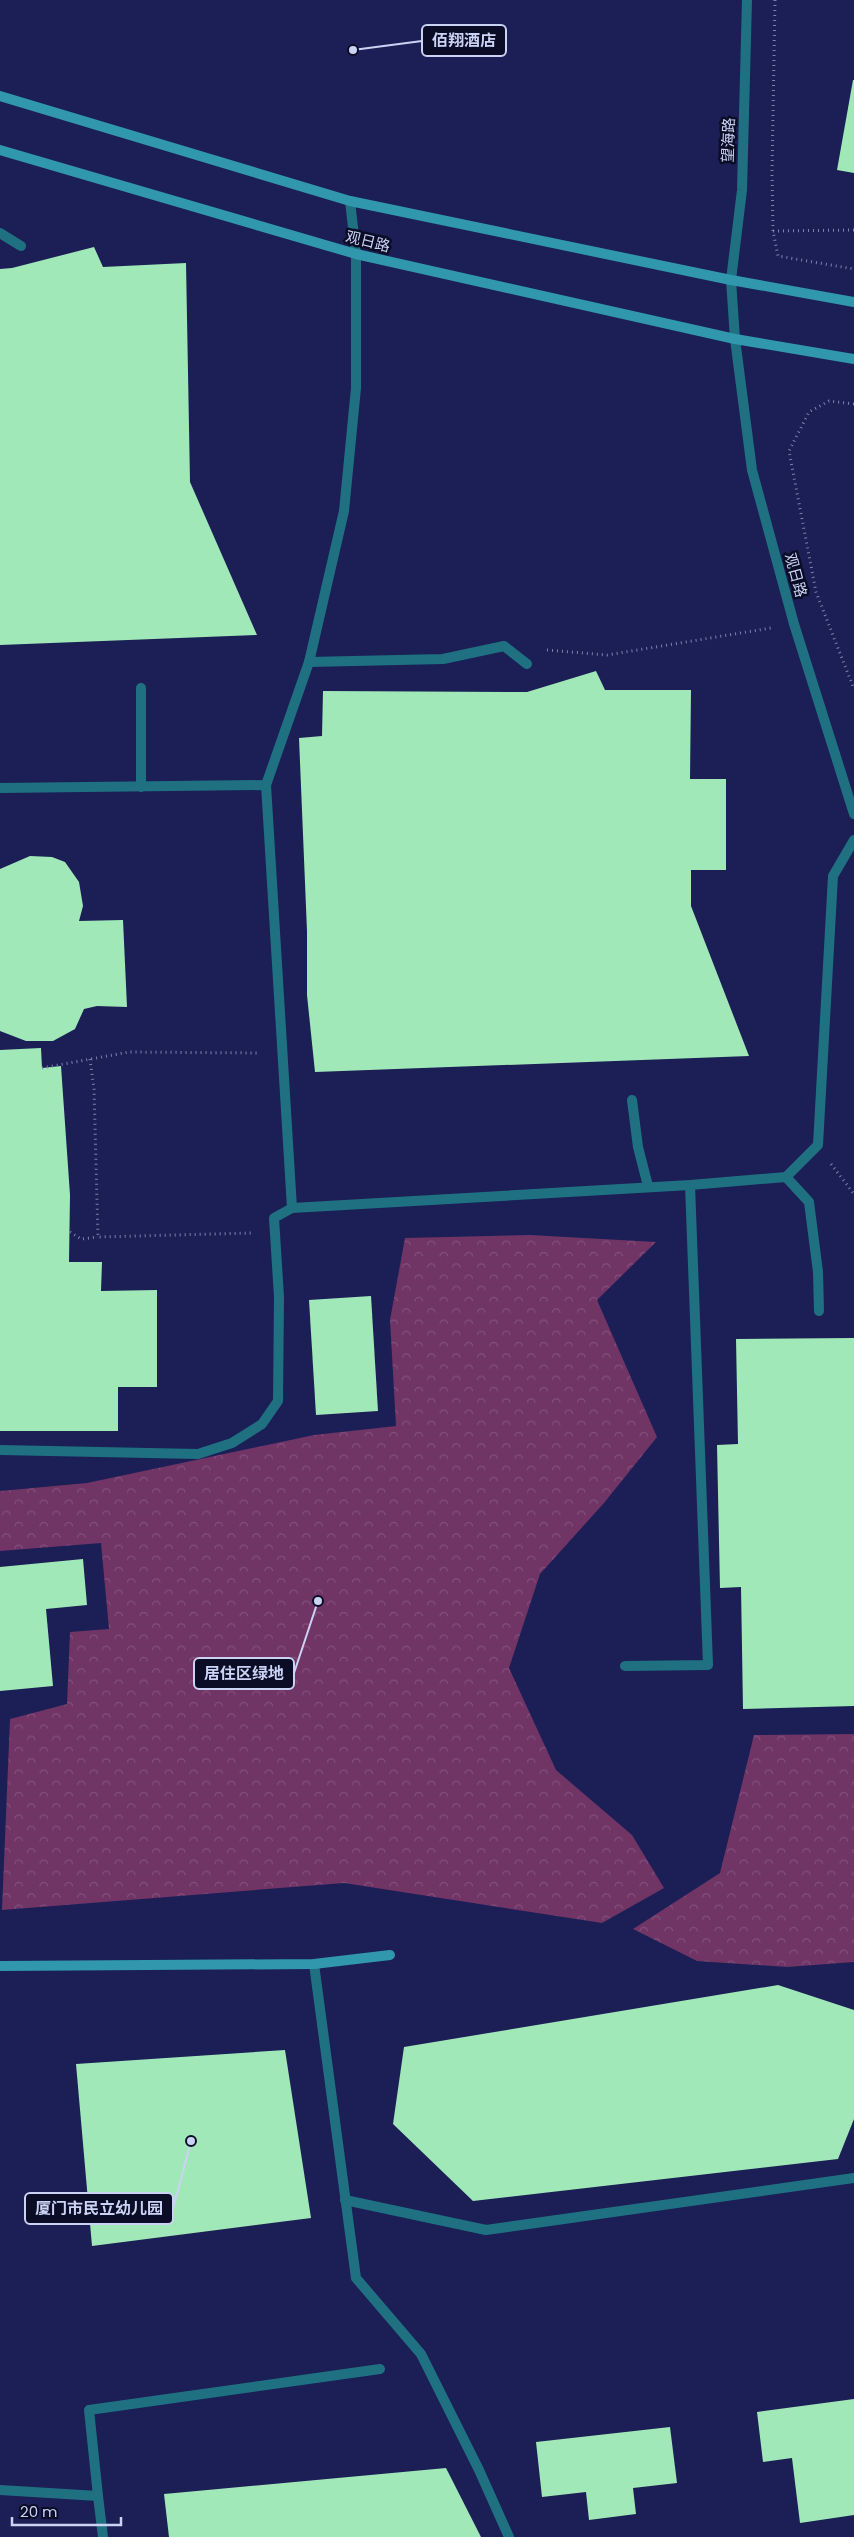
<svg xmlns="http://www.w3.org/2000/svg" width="854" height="2537" viewBox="0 0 854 2537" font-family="Poppins,'Noto Sans SC',sans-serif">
<defs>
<pattern id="park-crowns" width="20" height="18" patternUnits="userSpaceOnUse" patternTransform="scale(1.25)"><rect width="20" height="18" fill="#703465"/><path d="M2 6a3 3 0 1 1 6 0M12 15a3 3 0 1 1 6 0" fill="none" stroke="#83507c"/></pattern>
</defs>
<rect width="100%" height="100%" fill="#1b1f55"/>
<g fill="url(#park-crowns)">
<path d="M530,1235L656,1242L597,1300L657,1437L604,1503L540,1574L509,1668L556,1770L632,1835L664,1888L602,1923L344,1883L2,1910L10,1719L67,1704L70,1632L109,1629L101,1543L0,1551V1491L87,1483L314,1435L396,1426L390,1320L405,1238Z"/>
<path d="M854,1734V1962L787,1967L697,1961L633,1929L720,1873L754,1735Z"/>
</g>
<g fill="#a1e8b9">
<path d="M853,80H854V173L837,170Z"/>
<path d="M94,247L103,267L186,263L190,482L257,635L0,645V269L12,268Z"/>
<path d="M596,671L605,690H691L690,779H726V870H691V906L749,1056L315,1072L307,995V931L299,738L322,736L323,691L527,692Z"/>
<path d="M30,856L52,857L65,862L79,882L83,906L79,921L123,920L127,1007L97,1006L84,1009L75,1029L53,1041H26L0,1031V869Z"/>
<path d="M41,1048L42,1068L61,1066L70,1195L69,1262H102L101,1291L157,1290V1387H118V1431H0V1050Z"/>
<path d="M371,1296L378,1411L316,1415L309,1300Z"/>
<path d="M854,1338V1706L743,1709L741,1587L720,1588L717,1445L738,1444L736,1339Z"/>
<path d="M83,1559L87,1605L46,1609L53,1686L0,1691V1567Z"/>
<path d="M778,1985L854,2010V2119L838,2159L473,2201L393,2124L404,2047Z"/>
<path d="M285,2050L311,2218L92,2246L76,2064Z"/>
<path d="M854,2399V2515L800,2523L792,2458L763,2462L757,2412Z"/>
<path d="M670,2427L677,2483L633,2488L636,2514L589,2520L586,2492L542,2497L536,2442Z"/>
<path d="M446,2468L481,2537H169L164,2494Z"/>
</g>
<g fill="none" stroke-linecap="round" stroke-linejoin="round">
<g stroke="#7c82ad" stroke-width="3" stroke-dasharray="1 4" stroke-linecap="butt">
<path d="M854,230L773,231L778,256L854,269"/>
<path d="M773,231L772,172L775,0"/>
<path d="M854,404L829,401L809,412L789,451L816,592L854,689"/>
<path d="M547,650L607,655L771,628"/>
<path d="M90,1059L94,1089L98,1237L252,1233"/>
<path d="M42,1068L129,1052L258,1053"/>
<path d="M831,1164L854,1194"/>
<path d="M70,1232L81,1239L98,1237"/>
</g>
<g stroke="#1f7182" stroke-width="10">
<path d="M747,0L742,190L731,280L735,339L752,470L794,624L854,814"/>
<path d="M350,201L356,254V388L344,511L309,662L266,785L292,1208L690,1185L786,1177L818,1145L833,876L854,840"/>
<path d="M0,233L21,246"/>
<path d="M309,662L443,659L504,646L527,664"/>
<path d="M141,688V787"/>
<path d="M0,788L266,785"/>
<path d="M632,1100L638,1147L648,1186"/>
<path d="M786,1177L809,1202L818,1272L819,1311"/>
<path d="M0,1450L198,1454L232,1443L262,1424L278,1401L279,1297L274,1218L292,1208"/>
<path d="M625,1666L708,1665L690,1185"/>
<path d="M314,1964L356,2278L421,2354L479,2470L509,2537"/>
<path d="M345,2200L486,2230L854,2178"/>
<path d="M0,2490L98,2496L89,2410L380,2369"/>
<path d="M98,2496L103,2537"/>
</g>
<g stroke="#3197ad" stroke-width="10">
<path d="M0,96L350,201L731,280L854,302"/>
<path d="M0,150L356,254L735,339L854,359"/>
<path d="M0,1966L314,1964L390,1955"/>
</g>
</g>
<g text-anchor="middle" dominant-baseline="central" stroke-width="5" stroke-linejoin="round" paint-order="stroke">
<g font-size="15" fill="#cbd3f5" stroke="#0a0d25">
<text transform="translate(728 140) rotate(-88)">望海路</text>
<text transform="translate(368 241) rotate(14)">观日路</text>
<text transform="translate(796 575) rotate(75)">观日路</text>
</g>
</g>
<path fill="none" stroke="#cbd3f5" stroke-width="2" d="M353 50L422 41M318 1601L294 1673M191 2141L173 2209"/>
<g fill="#cbd3f5" stroke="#0a0d25" stroke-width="2">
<circle cx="353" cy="50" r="5"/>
<circle cx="318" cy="1601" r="5"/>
<circle cx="191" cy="2141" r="5"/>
</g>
<g fill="#0a0d25" stroke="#cbd3f5" stroke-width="2">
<rect x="422" y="25" width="84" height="31" rx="5"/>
<rect x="194" y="1658" width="100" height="31" rx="5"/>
<rect x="25" y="2193" width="148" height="31" rx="5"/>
</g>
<g font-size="16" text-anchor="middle" font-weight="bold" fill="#cbd3f5">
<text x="464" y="46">佰翔酒店</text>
<text x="244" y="1679">居住区绿地</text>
<text x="99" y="2214">厦门市民立幼儿园</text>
</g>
<path d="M12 2517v8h109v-8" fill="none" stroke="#cbd3f5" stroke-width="2.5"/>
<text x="20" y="2517" font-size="15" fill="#cbd3f5" stroke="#0a0d25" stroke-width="4" paint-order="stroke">20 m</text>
</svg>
